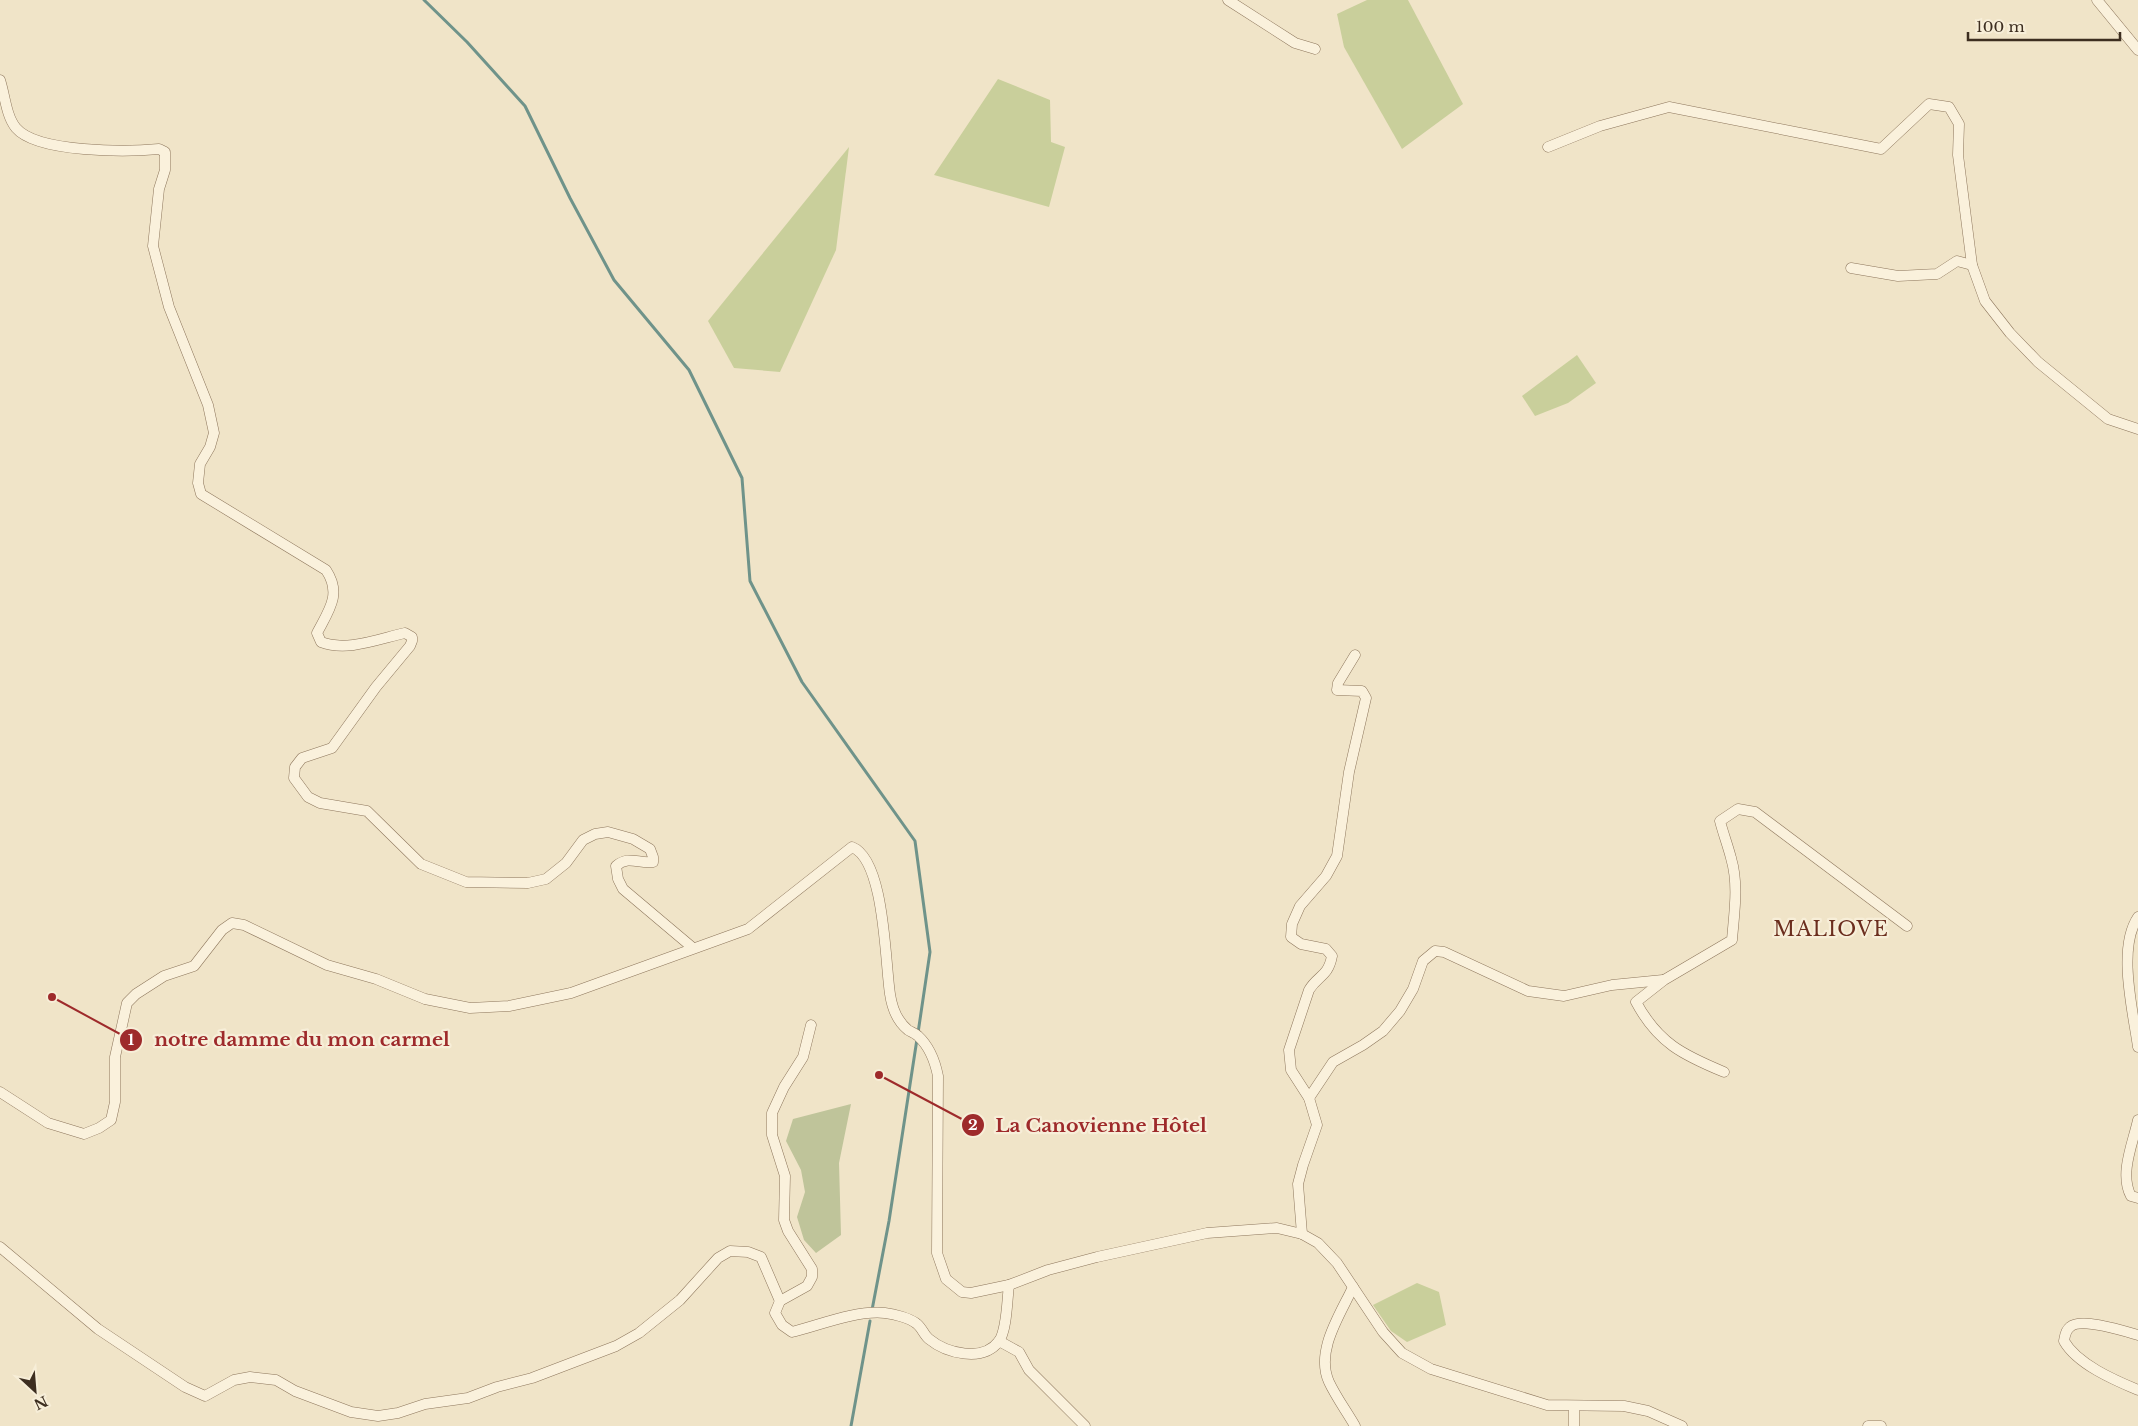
<svg xmlns="http://www.w3.org/2000/svg" width="2138" height="1426" viewBox="0 0 2138 1426" font-family="'Libre Baskerville',serif">
<rect width="100%" height="100%" fill="#f0e4c8"/>
<g fill="#c9cf9b">
<path d="M1367,0H1408L1463,104L1402,149L1344,47L1337,14Z"/>
<path d="M998,79L1050,100L1051,142L1065,147L1049,207L934,175Z"/>
<path d="M849,147L836,250L780,372L734,368L708,321Z"/>
<path d="M1577,355L1596,383L1568,403L1535,416L1522,396Z"/>
<path d="M1417,1283L1439,1292L1446,1325L1407,1342L1391,1331L1373,1305Z"/>
</g>
<path fill="#bfc49a" d="M851,1104L839,1163L841,1235L816,1253L804,1240L797,1217L805,1192L801,1170L786,1141L793,1119Z"/>
<g fill="none" stroke-linecap="round" stroke-linejoin="round">
<g stroke="#6f938a" stroke-width="3">
<path d="M424,0L467,42L525,106L570,198L614,280L689,370L742,478L750,581L802,682L915,841L930,952L918,1033"/>
<path d="M872,1310L889,1221L917,1039"/>
<path d="M851,1426L870,1321"/>
</g>
<g stroke="#8d765c" stroke-width="11">
<g id="street">
<path d="M1228,0L1295,43L1315,49"/>
<path d="M2097,0L2138,50"/>
<path d="M0,80C5,95 6,116 16,128C37,153 128,152 159,149L165,152V170L159,189L153,246L169,307L208,405L214,433L210,447L200,464L198,483L201,494L326,570C342,594 329,610 317,633L321,642C347,652 378,639 405,633L412,637V641L410,646L376,687L332,748L302,758L295,767L294,778L308,797L320,803L367,811L421,864L466,882L528,883L546,879L566,863L583,840L595,834L608,832L633,839L650,849L653,857V862C638,864 629,855 616,866L618,879L623,889L693,948"/>
<path d="M1548,147L1600,126L1669,107L1881,149L1929,104L1949,107L1959,124L1958,155L1972,265L1985,301L2010,333L2038,362L2108,419L2138,429"/>
<path d="M1851,268L1898,276L1937,274L1957,261L1972,265"/>
<path d="M2138,917C2117,948 2133,1011 2138,1047"/>
<path d="M811,1025L803,1057L784,1087L772,1113V1135L785,1176L784,1220L788,1231L812,1269V1277L807,1286L780,1301L775,1313L782,1325L792,1332C820,1325 856,1310 885,1313C894,1314 910,1318 917,1324C922,1328 924,1335 929,1339C946,1353 983,1363 999,1341C1007,1330 1007,1300 1009,1285"/>
<path d="M1724,1072C1683,1055 1658,1043 1636,1002L1664,980L1732,940C1734,914 1739,885 1731,858C1728,846 1723,833 1720,821L1738,809L1755,812L1907,926"/>
<path d="M0,1092L48,1123L84,1134L99,1128L111,1120L115,1102V1057L127,1003L136,994L164,976L194,966L222,930L232,923L244,925L327,965L376,979L425,999L470,1008L509,1006L571,993L748,929L852,847C885,860 885,962 890,994C892,1008 897,1021 908,1030C911,1032 915,1033 918,1036C930,1047 935,1061 938,1076L937,1253L946,1279L962,1292L971,1293L1009,1285L1048,1270L1097,1257L1207,1233L1277,1228L1302,1234L1318,1243L1337,1263L1383,1332L1402,1353L1431,1369L1547,1405L1624,1406L1648,1411L1682,1426"/>
<path d="M1309,1098L1333,1062L1363,1045L1383,1031L1400,1011L1413,989L1423,961L1435,951L1444,952L1528,991L1564,996L1612,985L1663,980"/>
<path d="M2138,1120C2133,1143 2119,1174 2131,1196L2138,1198"/>
<path d="M1302,1234L1298,1184L1303,1165L1317,1125L1309,1098L1291,1070L1289,1050L1309,990C1318,975 1328,977 1332,956L1326,949L1301,944L1291,937L1292,924L1300,906L1326,876L1337,856L1349,772L1366,698L1362,691L1337,690L1338,683L1355,655"/>
<path d="M0,1247L98,1329L185,1387L205,1396L234,1380L250,1377L276,1380L295,1391L351,1412L378,1416L398,1413L425,1404L468,1398L497,1387L532,1378L616,1346L639,1333L680,1300L718,1258L730,1251L748,1252L761,1257L780,1301"/>
<path d="M1353,1287C1340,1315 1315,1351 1329,1382C1336,1397 1347,1412 1355,1426"/>
<path d="M2138,1335C2124,1331 2081,1317 2070,1327C2065,1331 2065,1336 2064,1341C2077,1364 2114,1380 2138,1390"/>
<path d="M999,1341L1019,1352L1029,1370L1085,1426"/>
<path d="M1574,1406V1426"/>
<path d="M1868,1426H1881"/>
</g>
</g>
<use href="#street" stroke="#faf1dc" stroke-width="10"/>
</g>
<g text-anchor="middle" dominant-baseline="central" stroke-width="4.5" stroke-linejoin="round" paint-order="stroke">
<g font-size="20" letter-spacing="1" fill="#6b2e1e" stroke="#f7eed8">
<text x="1831" y="929">MALIOVE</text>
</g>
</g>
<path fill="none" stroke="#9e2a2b" stroke-width="2" d="M52 997L131 1040M879 1075L973 1125"/>
<g fill="#9e2a2b" stroke="#f7eed8" stroke-width="2">
<circle cx="52" cy="997" r="5"/>
<circle cx="879" cy="1075" r="5"/>
<circle cx="131" cy="1040" r="12"/>
<circle cx="973" cy="1125" r="12"/>
</g>
<g font-size="15" text-anchor="middle" font-weight="bold" fill="#fff">
<text x="131" y="1045">1</text>
<text x="973" y="1130">2</text>
</g>
<g font-size="19" text-anchor="middle" font-weight="bold" fill="#9e2a2b" stroke="#f7eed8" stroke-width="4.5" stroke-linejoin="round" paint-order="stroke">
<text x="302" y="1046">notre damme du mon carmel</text>
<text x="1101" y="1132">La Canovienne Hôtel</text>
</g>
<g transform="translate(35 1391) rotate(154)" stroke="#f7eed8" stroke-width="4" paint-order="stroke">
<path d="M0-4L9 19L0 12L-9 19Z" fill="#3d2e20"/>
<text y="-8" font-size="14" font-weight="bold" text-anchor="middle" fill="#3d2e20">N</text>
</g>
<path d="M1968 32v8h152v-8" fill="none" stroke="#3d2e20" stroke-width="2.5"/>
<text x="1976" y="32" font-size="15" fill="#3d2e20" stroke="#f7eed8" stroke-width="4" paint-order="stroke">100 m</text>
</svg>
